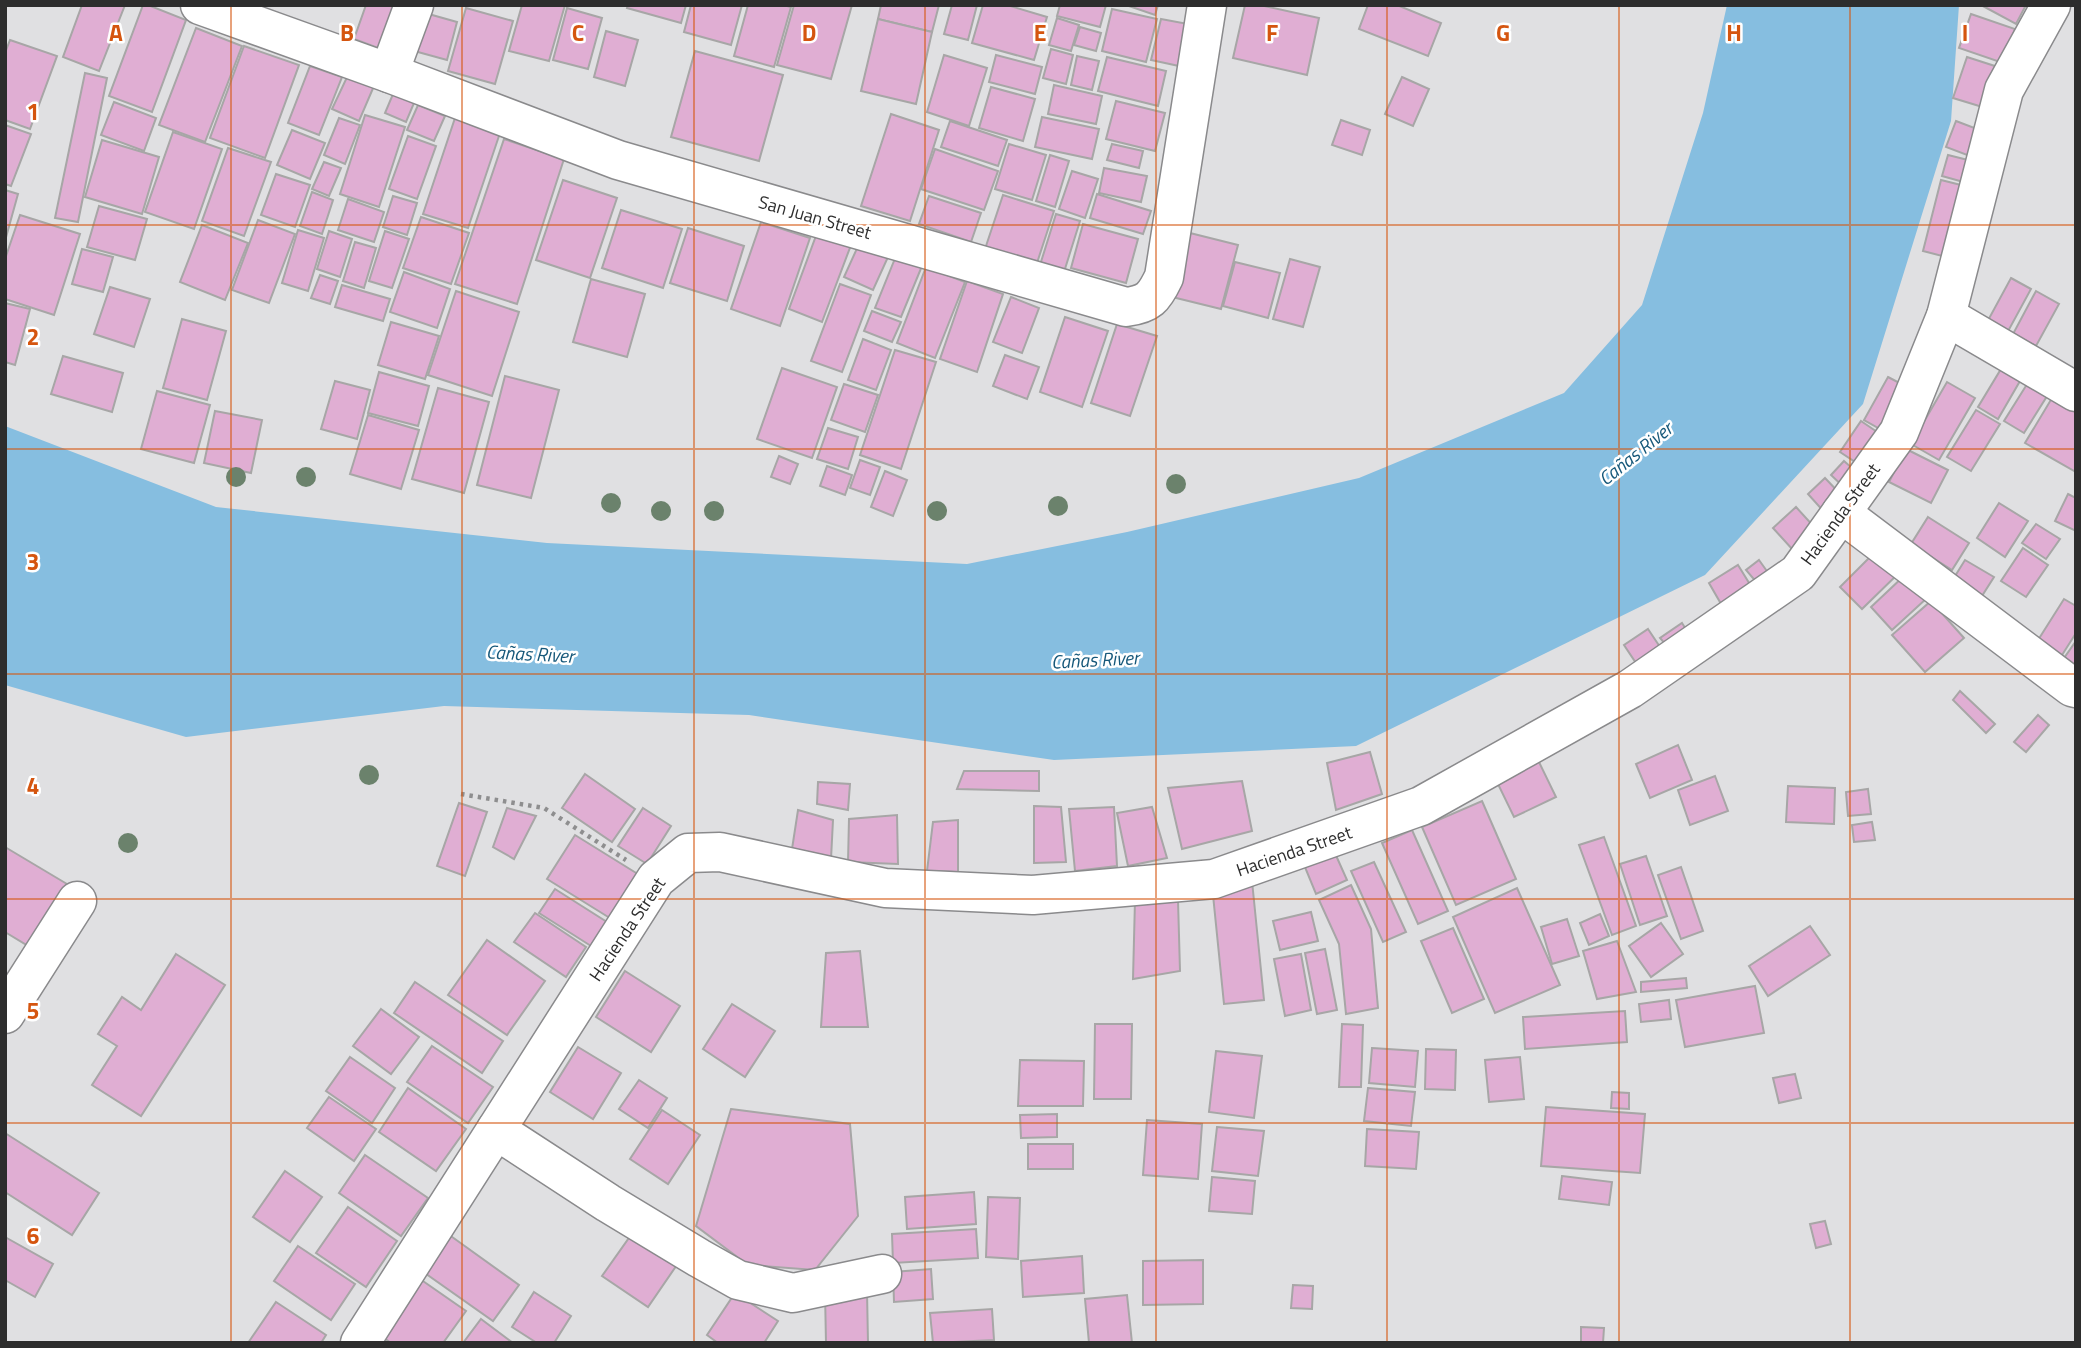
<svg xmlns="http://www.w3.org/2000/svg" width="2081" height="1348" viewBox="0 0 2081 1348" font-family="'Titillium Web',sans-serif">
<rect width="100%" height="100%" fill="#e0e0e2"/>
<path fill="#86bee0" d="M1727,5H1959L1951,121L1863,404L1705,575L1356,746L1054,760L749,715L444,706L186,737L5,685V426L216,507L547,543L967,564L1127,532L1359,478L1564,393L1642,305L1703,113Z"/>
<g fill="#e0aed3" stroke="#a7a6a6" stroke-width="2">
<path d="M82,5H125L99,71L63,57Z"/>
<path d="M143,5H148L186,20L152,112L109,96Z"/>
<path d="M366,5H403L386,51L354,39Z"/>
<path d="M522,5H565L549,61L509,51Z"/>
<path d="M628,5H686L681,23L627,8Z"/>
<path d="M691,5H742L731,45L684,32Z"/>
<path d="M748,5H783L791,7L774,67L734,56Z"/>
<path d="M794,5H852L831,79L777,65Z"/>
<path d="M881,5H939L932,32L878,19Z"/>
<path d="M952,5H977L968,40L944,34Z"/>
<path d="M983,5H1007L1047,17L1034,60L972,43Z"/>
<path d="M1060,5H1106L1100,27L1057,16Z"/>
<path d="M1126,5H1158L1155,15Z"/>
<path d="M1245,5H1260L1319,18L1307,75L1233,58Z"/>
<path d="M1368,5H1397L1441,23L1428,56L1359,29Z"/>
<path d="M1981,5H2026L2016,24Z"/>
<path d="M466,8L513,21L495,84L448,71Z"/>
<path d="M567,8L602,18L588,69L553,60Z"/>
<path d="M1112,9L1157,19L1146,62L1102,51Z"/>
<path d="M418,11L457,22L447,60L407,49Z"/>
<path d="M1971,14L2015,29L2003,63L1959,48Z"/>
<path d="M1057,18L1079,25L1071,51L1049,45Z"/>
<path d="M878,19L932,32L916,104L861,91Z"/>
<path d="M1161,19L1188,24L1179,66L1151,60Z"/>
<path d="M1080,27L1101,33L1096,51L1074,45Z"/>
<path d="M196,28L242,46L205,142L159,125Z"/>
<path d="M606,31L638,40L625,86L594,77Z"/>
<path d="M10,40L57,56L30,129L5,120V53Z"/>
<path d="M244,46L299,65L265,158L210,138Z"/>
<path d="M1051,49L1073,55L1066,84L1043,78Z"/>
<path d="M695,51L783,75L759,161L671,137Z"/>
<path d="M944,55L987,68L969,126L927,112Z"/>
<path d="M996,55L1042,67L1035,94L989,82Z"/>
<path d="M1077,56L1099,61L1092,90L1071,85Z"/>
<path d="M1107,57L1166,71L1158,106L1098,91Z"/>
<path d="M1967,57L2001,68L1989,109L1953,98Z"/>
<path d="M310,66L342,77L319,135L288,123Z"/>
<path d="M85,73L107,78L78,222L55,218Z"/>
<path d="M348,75L374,86L359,121L332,109Z"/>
<path d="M1402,77L1429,89L1413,126L1385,114Z"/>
<path d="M1054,85L1102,96L1096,124L1048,114Z"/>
<path d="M991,87L1035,99L1023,141L979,128Z"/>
<path d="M393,94L414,103L406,122L385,113Z"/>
<path d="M1116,101L1165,113L1155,151L1106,139Z"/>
<path d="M114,102L156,118L144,151L101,135Z"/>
<path d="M418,105L445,116L434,141L407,130Z"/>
<path d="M891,114L939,130L910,221L861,206Z"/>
<path d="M365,115L405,127L379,207L340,194Z"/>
<path d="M1042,117L1099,129L1092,159L1035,147Z"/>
<path d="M339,118L360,125L345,164L324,155Z"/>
<path d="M455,118L500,133L468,228L423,214Z"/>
<path d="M1341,120L1370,130L1362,155L1332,145Z"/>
<path d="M950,121L1007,140L998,166L941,147Z"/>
<path d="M1956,121L1985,132L1975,158L1946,147Z"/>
<path d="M5,125L31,134L11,186L5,184Z"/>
<path d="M292,130L325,143L310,179L277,165Z"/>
<path d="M173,132L222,149L194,229L145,212Z"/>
<path d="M408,136L436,146L417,199L389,189Z"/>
<path d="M504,139L564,159L517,304L455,284Z"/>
<path d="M102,140L159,157L142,214L85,197Z"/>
<path d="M1009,144L1046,155L1032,200L995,189Z"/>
<path d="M1112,144L1143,151L1139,168L1107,160Z"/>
<path d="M228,148L271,162L244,236L202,221Z"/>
<path d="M935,149L998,171L984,210L921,189Z"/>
<path d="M1050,155L1069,161L1055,207L1036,201Z"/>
<path d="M1948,155L1972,161L1967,183L1942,176Z"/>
<path d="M324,162L341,168L329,196L312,189Z"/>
<path d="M1104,168L1147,176L1141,202L1099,193Z"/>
<path d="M1072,171L1098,179L1085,218L1059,209Z"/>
<path d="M276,174L310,185L295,227L261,215Z"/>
<path d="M563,180L617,198L590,278L536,260Z"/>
<path d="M1941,180L1969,187L1950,258L1923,251Z"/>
<path d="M5,190L18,194L5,241Z"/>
<path d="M312,192L333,200L322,234L300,226Z"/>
<path d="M1097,194L1151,211L1143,234L1090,218Z"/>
<path d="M1003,195L1054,211L1036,266L985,249Z"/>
<path d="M393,196L417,203L407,235L383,227Z"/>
<path d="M929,196L981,213L971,242L919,224Z"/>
<path d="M348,199L384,212L374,242L338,230Z"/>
<path d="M99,206L147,219L135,260L87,247Z"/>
<path d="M621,210L682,229L663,288L602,268Z"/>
<path d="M1056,214L1080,221L1064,272L1040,265Z"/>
<path d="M20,215L80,234L54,315L5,299V259Z"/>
<path d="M421,217L469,233L451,284L403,268Z"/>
<path d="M258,220L295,234L269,303L232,290Z"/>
<path d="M761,222L810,238L780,326L731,309Z"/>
<path d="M1083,224L1138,239L1126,283L1071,268Z"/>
<path d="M202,225L248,243L225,300L180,282Z"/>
<path d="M688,228L744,246L727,301L670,283Z"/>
<path d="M298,230L324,238L308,291L282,283Z"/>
<path d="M329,231L352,239L340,277L317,269Z"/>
<path d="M385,231L409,239L392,288L369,281Z"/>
<path d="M1182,231L1238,245L1221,309L1164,295Z"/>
<path d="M817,233L851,245L822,322L789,309Z"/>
<path d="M355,242L376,248L364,288L343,281Z"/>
<path d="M859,244L888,257L873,290L844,277Z"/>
<path d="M82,249L113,257L103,292L72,284Z"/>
<path d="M896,256L922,266L901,317L875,308Z"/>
<path d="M1290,259L1320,267L1303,327L1273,319Z"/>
<path d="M1235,262L1280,273L1268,318L1223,306Z"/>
<path d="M926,267L965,282L935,358L897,343Z"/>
<path d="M404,272L450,289L437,328L390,312Z"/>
<path d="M320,275L338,281L330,304L311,298Z"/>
<path d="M2011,278L2031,289L2006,335L1986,324Z"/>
<path d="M591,279L645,294L627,357L573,342Z"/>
<path d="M967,281L1003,294L977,372L940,359Z"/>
<path d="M840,284L871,295L842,372L811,361Z"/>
<path d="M342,285L390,299L383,321L335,307Z"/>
<path d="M110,287L150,299L134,347L94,334Z"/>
<path d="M456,291L519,312L492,396L428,375Z"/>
<path d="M2036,291L2059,304L2036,346L2013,334Z"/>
<path d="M1011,297L1039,308L1022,353L993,342Z"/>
<path d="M5,303L30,309L15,365L5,362Z"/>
<path d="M872,311L901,322L892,342L864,331Z"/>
<path d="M1065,317L1108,331L1082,407L1040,392Z"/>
<path d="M182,319L226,331L207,400L163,388Z"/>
<path d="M391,322L439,336L425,379L378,365Z"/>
<path d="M1117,324L1157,336L1130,416L1091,403Z"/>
<path d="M863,339L891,350L876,390L848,380Z"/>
<path d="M895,350L936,362L901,469L860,455Z"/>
<path d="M1005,355L1039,367L1027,399L993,386Z"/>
<path d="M63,356L123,373L112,412L51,394Z"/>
<path d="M782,368L837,387L812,458L757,439Z"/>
<path d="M2001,369L2020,381L1998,419L1978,407Z"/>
<path d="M379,372L429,386L418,426L368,413Z"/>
<path d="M505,376L559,390L531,498L477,485Z"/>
<path d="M1888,377L1911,389L1887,433L1864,420Z"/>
<path d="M335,381L370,390L357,439L321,429Z"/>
<path d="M2029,381L2049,393L2024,433L2004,421Z"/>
<path d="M1947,382L1975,398L1939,460L1911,444Z"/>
<path d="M844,384L878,395L865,432L831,420Z"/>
<path d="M438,388L489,402L464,493L412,479Z"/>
<path d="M157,391L210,405L194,463L141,449Z"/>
<path d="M2055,393L2076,405V472L2025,443Z"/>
<path d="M1976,410L2000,424L1971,471L1947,457Z"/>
<path d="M215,411L262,420L251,473L204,463Z"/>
<path d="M368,415L419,430L401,489L350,474Z"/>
<path d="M1861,421L1886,438L1866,469L1840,452Z"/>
<path d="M828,428L858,437L848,469L817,459Z"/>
<path d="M1906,449L1948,470L1931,503L1889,482Z"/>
<path d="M779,456L798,464L790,484L771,477Z"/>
<path d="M860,460L880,467L870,495L850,488Z"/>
<path d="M1844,461L1861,476L1848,491L1831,475Z"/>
<path d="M827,466L852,475L845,495L820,486Z"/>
<path d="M885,471L907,480L893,516L871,507Z"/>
<path d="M1825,478L1844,498L1826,514L1808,494Z"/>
<path d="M2068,494L2076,498V531L2055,521Z"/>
<path d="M1999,503L2028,521L2005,557L1977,538Z"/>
<path d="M1796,507L1816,529L1793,550L1773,528Z"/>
<path d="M1928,517L1969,543L1952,570L1911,544Z"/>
<path d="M2036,524L2060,539L2046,559L2022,543Z"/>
<path d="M1881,546L1903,569L1862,609L1840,587Z"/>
<path d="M2023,548L2048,565L2026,597L2001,581Z"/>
<path d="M1759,560L1769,574L1758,584L1746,570Z"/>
<path d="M1965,560L1994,577L1980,599L1952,581Z"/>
<path d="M1738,565L1754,591L1724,609L1709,583Z"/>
<path d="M1905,575L1927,598L1892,630L1871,607Z"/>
<path d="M2064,599L2076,606V633L2057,663L2033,648Z"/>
<path d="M1931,601L1964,638L1925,672L1892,635Z"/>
<path d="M1682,623L1687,631L1666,645L1660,638Z"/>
<path d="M1648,629L1660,647L1636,663L1624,645Z"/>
<path d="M2076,641V670L2062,661Z"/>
<path d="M1960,691L1995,724L1986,733L1953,700Z"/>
<path d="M2038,715L2049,725L2026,752L2014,742Z"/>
<path d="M1678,745L1692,780L1650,798L1636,764Z"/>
<path d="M1370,752L1382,794L1336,810L1327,763Z"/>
<path d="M1538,760L1556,797L1514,817L1496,780Z"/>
<path d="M964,771H1039V791L957,789Z"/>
<path d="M585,774L635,809L612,842L562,808Z"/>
<path d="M1715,776L1728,811L1690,825L1678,790Z"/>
<path d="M1242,781L1252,831L1182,849L1168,788Z"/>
<path d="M818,782L850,784L848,810L817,804Z"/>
<path d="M1788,786L1835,788L1834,824L1786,822Z"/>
<path d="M1868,789L1871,814L1848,816L1846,792Z"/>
<path d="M1482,801L1516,879L1456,905L1422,827Z"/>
<path d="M459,803L487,812L465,876L437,866Z"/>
<path d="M1034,806L1061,807L1066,862L1034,863Z"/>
<path d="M1114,807L1117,866L1075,871L1069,809Z"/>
<path d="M1152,807L1167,858L1128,866L1117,813Z"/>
<path d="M507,808L536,816L514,859L493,847Z"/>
<path d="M643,808L671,826L647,864L618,846Z"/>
<path d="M798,810L833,820L831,859L792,849Z"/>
<path d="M897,815L898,864L848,862L849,819Z"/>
<path d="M958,820V872L927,871L933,822Z"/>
<path d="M1872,822L1875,840L1854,842L1852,825Z"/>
<path d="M1412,830L1448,911L1418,924L1382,843Z"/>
<path d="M575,835L641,876L613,920L547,879Z"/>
<path d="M1604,837L1636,926L1612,935L1579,845Z"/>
<path d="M1330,842L1347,880L1316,894L1300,855Z"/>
<path d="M5,847L67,884L30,947L5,932Z"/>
<path d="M1646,856L1667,916L1640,925L1620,864Z"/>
<path d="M1374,862L1406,932L1383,942L1351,871Z"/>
<path d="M1681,867L1703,931L1681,939L1658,875Z"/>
<path d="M1252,881L1264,1000L1224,1004L1212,885Z"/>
<path d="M1351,885L1371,929L1378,1008L1346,1014L1339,944L1319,900Z"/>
<path d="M1517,888L1560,985L1495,1013L1453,917Z"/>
<path d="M555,889L607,922L591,946L539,913Z"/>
<path d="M1135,900H1178L1180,971L1133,979Z"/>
<path d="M1311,912L1318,941L1280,950L1273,921Z"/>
<path d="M535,913L586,947L566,977L514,942Z"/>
<path d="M1600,914L1609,936L1589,945L1580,923Z"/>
<path d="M1567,919L1579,956L1552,964L1541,927Z"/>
<path d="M1661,923L1683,954L1651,977L1629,946Z"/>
<path d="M1810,926L1830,955L1768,996L1749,966Z"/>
<path d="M1453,928L1484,999L1452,1013L1421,941Z"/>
<path d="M487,940L545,981L507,1035L448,995Z"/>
<path d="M1617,941L1636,992L1597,999L1583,951Z"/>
<path d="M1325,949L1337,1010L1317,1014L1305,953Z"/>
<path d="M860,951L868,1027H821L826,953Z"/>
<path d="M176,954L225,985L141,1116L92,1085L117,1046L98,1034L122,997L141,1010Z"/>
<path d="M1301,954L1311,1010L1285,1016L1274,959Z"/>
<path d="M625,971L680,1006L651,1052L596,1017Z"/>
<path d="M1686,978L1687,988L1641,992V982Z"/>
<path d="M415,982L503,1041L482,1073L394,1013Z"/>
<path d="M1755,986L1764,1033L1685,1047L1676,1000Z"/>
<path d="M1669,1000L1671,1019L1641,1022L1639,1004Z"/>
<path d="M732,1004L775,1031L745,1077L703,1049Z"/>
<path d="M381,1009L419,1037L391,1074L353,1046Z"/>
<path d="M1625,1011L1627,1042L1525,1049L1523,1017Z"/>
<path d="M1095,1024H1132L1131,1099H1094Z"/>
<path d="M1342,1024L1363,1025L1361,1087H1339Z"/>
<path d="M432,1046L493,1087L468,1123L407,1082Z"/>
<path d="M578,1047L621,1073L593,1119L550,1092Z"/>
<path d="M1372,1048L1418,1051L1415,1087L1369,1083Z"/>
<path d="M1426,1049L1456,1050L1455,1090L1425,1089Z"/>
<path d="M1216,1051L1262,1056L1254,1118L1209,1112Z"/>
<path d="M350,1057L395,1088L372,1123L326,1091Z"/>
<path d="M1520,1057L1524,1099L1489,1102L1485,1060Z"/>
<path d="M1020,1060L1084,1061L1083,1106H1018Z"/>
<path d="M1795,1074L1801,1098L1779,1103L1773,1078Z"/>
<path d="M639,1080L667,1098L648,1128L619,1109Z"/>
<path d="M408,1088L466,1129L436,1171L379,1132Z"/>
<path d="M1368,1088L1415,1092L1411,1126L1364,1121Z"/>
<path d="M1612,1092L1629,1093V1109L1611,1108Z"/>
<path d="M329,1097L376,1129L354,1161L307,1128Z"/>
<path d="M1546,1107L1645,1114L1640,1173L1541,1166Z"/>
<path d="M731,1109L850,1124L858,1216L815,1270L748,1265L696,1226Z"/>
<path d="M662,1110L700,1135L668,1184L630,1159Z"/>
<path d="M1057,1114V1137L1021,1138L1020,1115Z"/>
<path d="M1147,1120L1202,1124L1198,1179L1143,1175Z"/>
<path d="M1217,1127L1264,1131L1258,1176L1212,1171Z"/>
<path d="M1367,1129L1419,1132L1416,1169L1365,1166Z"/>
<path d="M5,1133L99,1193L72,1235L5,1192Z"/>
<rect x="1028" y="1144" width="45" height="25"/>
<path d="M365,1155L428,1198L401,1236L339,1193Z"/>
<path d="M285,1171L322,1197L290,1242L253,1217Z"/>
<path d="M1562,1176L1612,1182L1609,1205L1559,1199Z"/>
<path d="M1212,1177L1255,1181L1252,1214L1209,1211Z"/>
<path d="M974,1192L976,1224L907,1229L905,1197Z"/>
<path d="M988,1197L1020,1198L1018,1259L986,1257Z"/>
<path d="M348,1207L397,1241L366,1287L316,1253Z"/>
<path d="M1825,1221L1831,1244L1816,1248L1810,1224Z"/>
<path d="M636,1228L681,1259L648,1307L602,1276Z"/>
<path d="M976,1229L978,1258L893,1263L892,1234Z"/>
<path d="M448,1234L519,1285L493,1321L422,1271Z"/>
<path d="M5,1237L53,1264L35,1297L5,1280Z"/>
<path d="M298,1246L355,1284L331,1320L274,1281Z"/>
<path d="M1082,1256L1084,1293L1023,1297L1021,1261Z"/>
<path d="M1203,1260V1304L1143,1305V1261Z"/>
<path d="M931,1269L933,1299L894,1302L893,1272Z"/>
<path d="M420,1279L466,1311L443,1343H391L380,1335Z"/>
<path d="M1293,1285L1313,1286L1312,1309L1291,1308Z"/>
<path d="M867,1291L868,1343H826L825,1292Z"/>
<path d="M534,1292L571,1316L554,1343H537L512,1327Z"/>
<path d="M735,1293L778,1321L764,1343H718L707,1335Z"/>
<path d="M1127,1295L1132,1343H1089L1085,1299Z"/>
<path d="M276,1302L326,1335L321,1343H248Z"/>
<path d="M992,1309L994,1340L933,1343L930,1313Z"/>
<path d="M481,1319L513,1343H463Z"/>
<path d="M1581,1327L1604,1328L1603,1343H1581Z"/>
</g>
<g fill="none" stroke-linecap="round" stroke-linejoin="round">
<g stroke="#8a8a8c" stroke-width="41">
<g id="minor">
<path d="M200,5L389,73L618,160L1126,307C1149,304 1154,298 1164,277L1207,5"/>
<path d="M389,73L414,5"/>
<path d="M1946,316L2076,392"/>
<path d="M1841,513L2072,687L2076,688"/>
<path d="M5,1014L77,901"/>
<path d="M496,1130L608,1203L699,1258L738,1280L793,1293L882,1274"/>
<path d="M360,1343L656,879L688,853L720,852L885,888L1033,895L1214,879L1421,806L1630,689L1798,573L1899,432L1946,316L2004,90L2051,5"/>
</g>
</g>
<path stroke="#8e8e8f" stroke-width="4.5" stroke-dasharray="3.5 5" stroke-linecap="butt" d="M461,794L544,808L626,860"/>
<use href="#minor" stroke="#fff" stroke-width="38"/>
</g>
<g fill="#6b826c">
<circle cx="236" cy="477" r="10"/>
<circle cx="306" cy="477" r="10"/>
<circle cx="1176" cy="484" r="10"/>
<circle cx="611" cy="503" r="10"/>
<circle cx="1058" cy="506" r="10"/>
<circle cx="661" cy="511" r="10"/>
<circle cx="714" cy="511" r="10"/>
<circle cx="937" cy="511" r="10"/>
<circle cx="369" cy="775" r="10"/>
<circle cx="128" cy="843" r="10"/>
</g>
<path fill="none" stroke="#d5550f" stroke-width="2" stroke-opacity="0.55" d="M231,5V1343M462,5V1343M694,5V1343M925,5V1343M1156,5V1343M1387,5V1343M1619,5V1343M1850,5V1343M5,225H2076M5,449H2076M5,674H2076M5,899H2076M5,1123H2076"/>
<g text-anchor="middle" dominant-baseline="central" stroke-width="5" stroke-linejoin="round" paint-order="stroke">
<g font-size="18" fill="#2d2d2d" stroke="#fff">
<text transform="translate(815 217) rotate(16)">San Juan Street</text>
<text transform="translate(1840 514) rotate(-54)">Hacienda Street</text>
<text transform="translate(1294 851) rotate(-19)">Hacienda Street</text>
<text transform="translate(627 929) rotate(-56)">Hacienda Street</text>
</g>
<g font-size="19" font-style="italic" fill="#16587a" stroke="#fff">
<text transform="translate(1635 453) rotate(-39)">Cañas River</text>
<text transform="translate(530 653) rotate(3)">Cañas River</text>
<text transform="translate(1095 659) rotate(-3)">Cañas River</text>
</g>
</g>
<g font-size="23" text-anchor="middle" font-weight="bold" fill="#d5550f" stroke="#fff" stroke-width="5" stroke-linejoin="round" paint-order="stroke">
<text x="116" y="41">A</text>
<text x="347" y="41">B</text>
<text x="578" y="41">C</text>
<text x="809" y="41">D</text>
<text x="1040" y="41">E</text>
<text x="1272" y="41">F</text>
<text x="1503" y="41">G</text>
<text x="1734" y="41">H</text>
<text x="1965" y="41">I</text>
<text x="33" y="120">1</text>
<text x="33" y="345">2</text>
<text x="33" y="570">3</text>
<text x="33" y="794">4</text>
<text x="33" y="1019">5</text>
<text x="33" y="1244">6</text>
</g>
<rect width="2081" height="1348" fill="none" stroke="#2d2d2d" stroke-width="14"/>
</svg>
